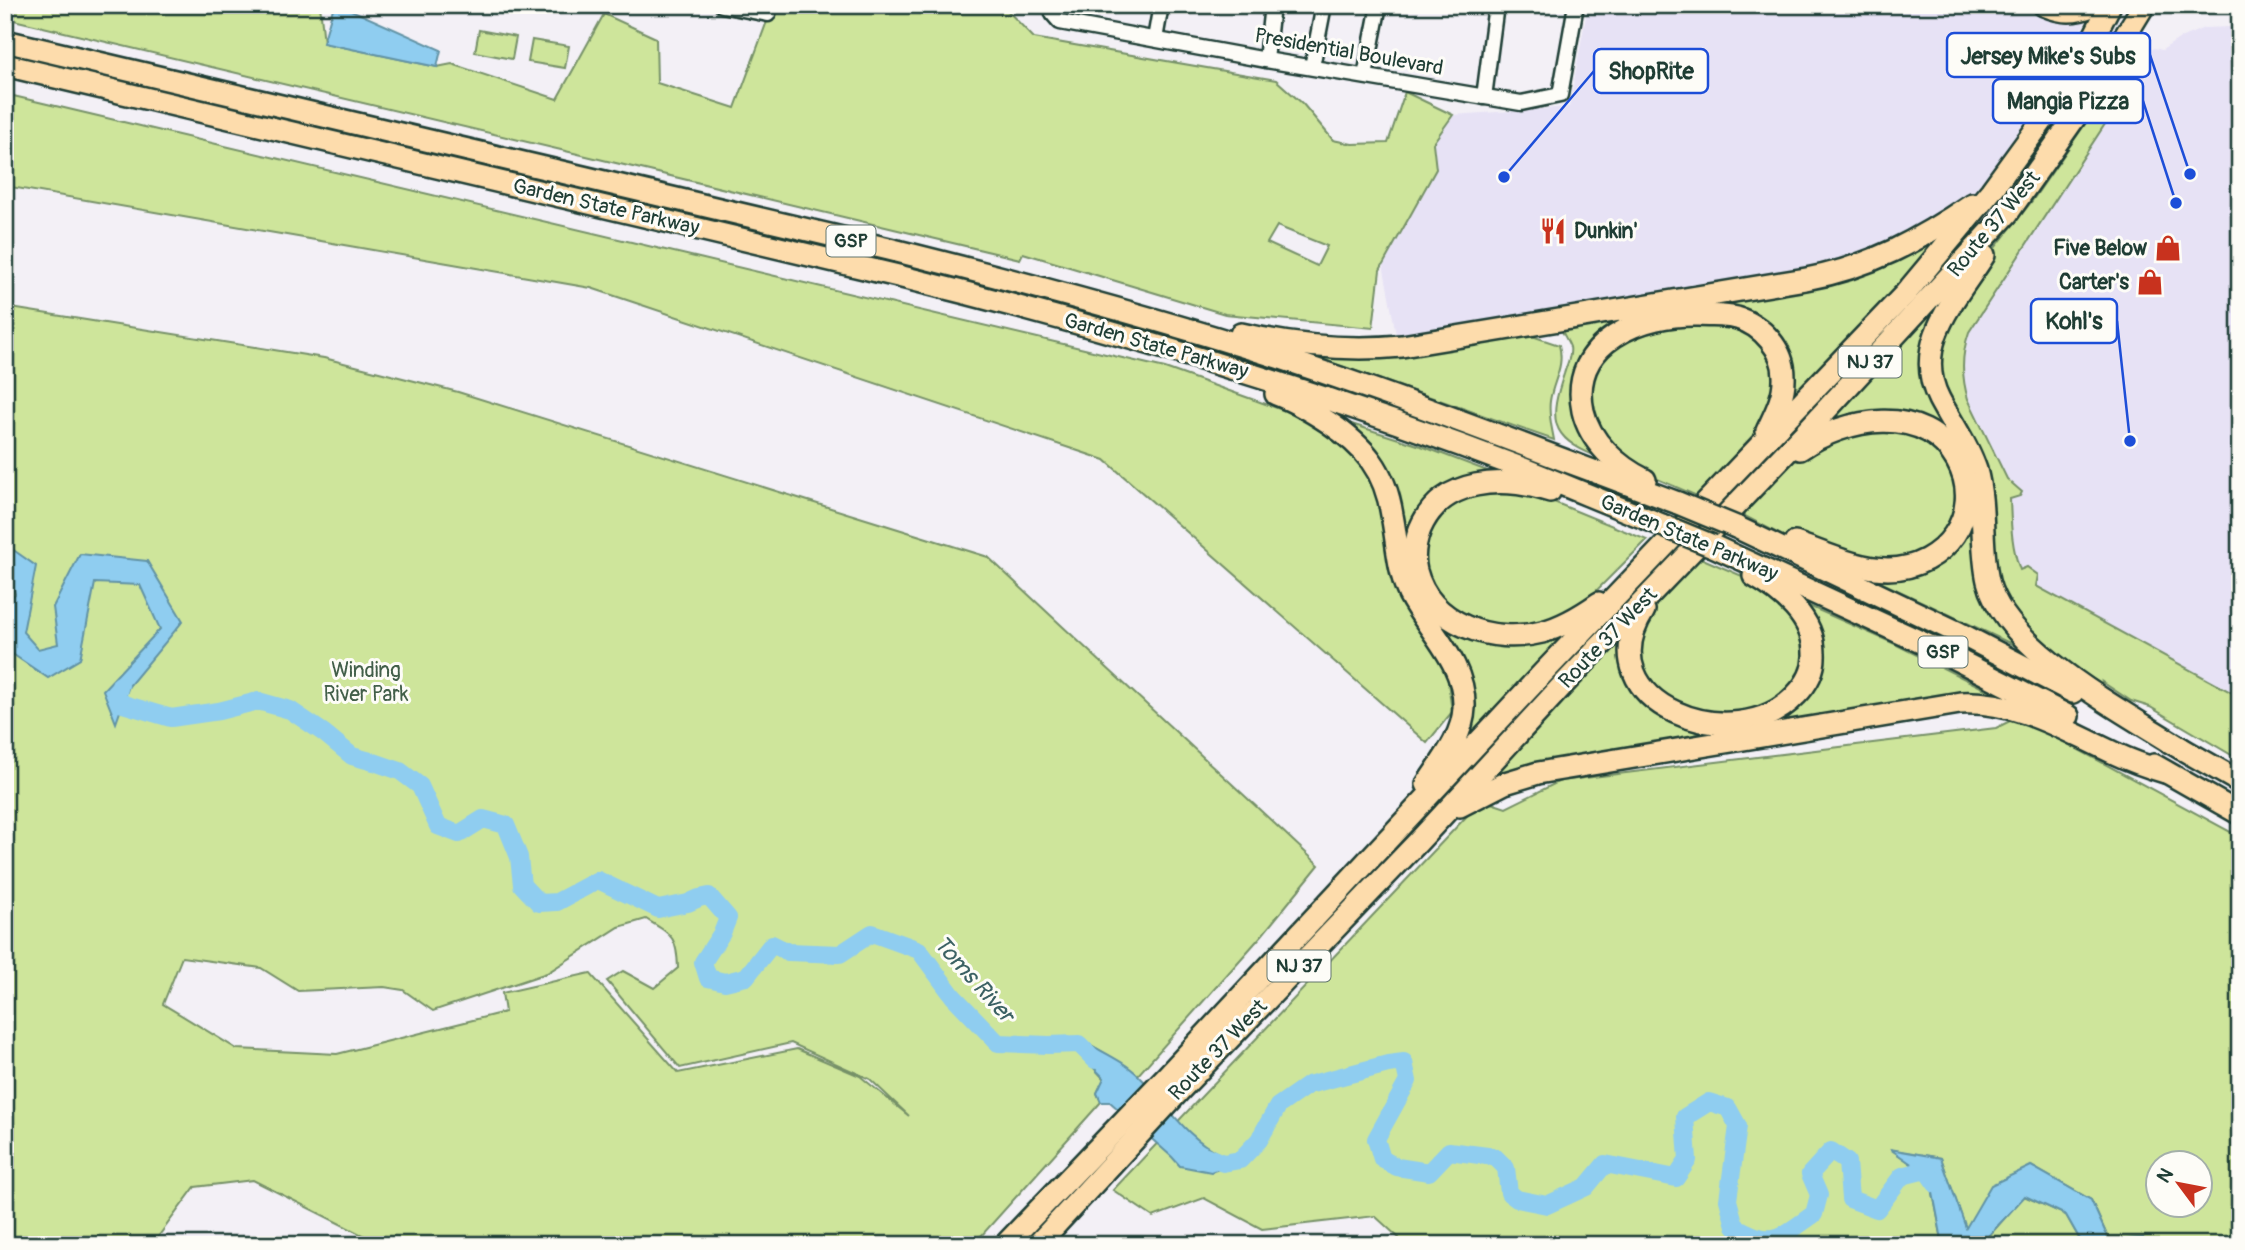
<svg xmlns="http://www.w3.org/2000/svg" width="2245" height="1250" viewBox="0 0 2245 1250" font-family="Pangolin,sans-serif">
<rect width="100%" height="100%" fill="#f3f0f6"/>
<filter id="ink" filterUnits="userSpaceOnUse"><feTurbulence type="fractalNoise" baseFrequency=".0143" numOctaves="2"/><feDisplacementMap in="SourceGraphic" scale="14" xChannelSelector="R" yChannelSelector="G"/><feConvolveMatrix kernelMatrix="1 2 1 2 8 2 1 2 1" color-interpolation-filters="sRGB"/></filter>
<g filter="url(#ink)">
<g fill="#e7e2f5">
<path d="M1588,5H2035L2088,17L2060,69L2003,155L1969,197L1932,227L1849,264L1397,340L1383,264L1435,169L1433,143L1453,115L1569,107Z"/>
<path d="M2240,5V39L2238,45L2240,46V697L2053,596L2006,577L1951,388L1962,309L2098,111L2127,60L2155,48L2162,50L2180,38L2204,28L2230,27L2233,25Z"/>
</g>
<g fill="#cee59b" stroke="#769168" stroke-width="2" fill-rule="evenodd">
<path d="M5,5H320L324,43L437,67L452,64L557,99L604,14L656,38L657,83L735,108L773,5H1002L1034,38L1276,80L1303,104L1333,140L1352,144L1388,143L1405,92L1453,115L1433,143L1436,169L1380,270L1373,328L1225,314L1023,253L1020,259L5,18ZM1277,226L1327,246L1317,266L1267,243Z"/>
<path d="M479,30L516,37L512,59L475,52Z"/>
<path d="M532,40L569,46L565,68L528,62Z"/>
<path d="M5,94L1165,368L1302,417L1349,447L1379,492L1394,586L1447,674L1452,712L1427,743L1105,460L591,288L5,186Z"/>
<path d="M2108,106L2118,107L2119,114L2111,115L1969,332C1961,355 1961,376 1968,399L2007,479L2022,492L2020,496L2010,499C2011,523 2011,546 2020,570L2027,567L2038,575L2036,586L2240,697V760L2150,707L2131,701L2102,682L2106,694L2088,684L2007,611L1940,388L1935,356L1980,267L2032,201L2090,117L2102,107Z"/>
<path d="M1934,244L1911,274L1785,405V353L1702,310L1589,352L1596,456C1549,438 1549,418 1564,374C1566,366 1572,356 1570,347C1568,341 1563,334 1560,327L1893,260Z"/>
<path d="M1954,287L1928,340L1967,463L1979,566L2020,648L1857,571L1894,574L1969,513L1936,433L1823,426Z"/>
<path d="M5,307L324,358L458,392L988,557L1319,865L1263,934L1138,1075L1120,1062L1084,1041L1074,1046L1104,1079L1097,1093L1101,1102L982,1235L964,1245H382L253,1180L195,1187L152,1245H5ZM646,919C672,935 677,936 678,968L654,988L623,971L607,981L680,1068L791,1043L870,1079L909,1116L860,1076L797,1049L678,1073L590,973L502,993L505,1012L337,1054L237,1049L163,1004L182,957L261,968L298,991L384,987L403,990L433,1011L547,973L619,927Z"/>
<path d="M1676,323L1737,326L1752,333L1777,367L1768,419L1697,496L1641,472L1592,424L1589,376L1615,342Z"/>
<path d="M1523,333L1559,345C1565,367 1553,380 1550,401C1548,415 1552,428 1554,440L1304,353Z"/>
<path d="M1339,420L1424,447L1498,475L1467,482L1411,540L1439,617L1567,633L1456,750L1467,721L1422,605L1394,497Z"/>
<path d="M1854,429L1907,431L1947,457L1960,502L1948,535L1910,561L1847,557L1783,536L1741,514L1793,460L1806,451Z"/>
<path d="M1483,490H1515L1554,502L1647,540L1576,611L1519,630L1488,627L1454,614L1433,594L1422,565L1424,539L1434,517L1454,500Z"/>
<path d="M1696,556L1756,582L1801,626L1806,667L1790,694L1738,718L1669,704L1635,657L1652,605Z"/>
<path d="M1809,606L1895,644L2015,704L1489,779L1628,628L1625,658L1698,727L1806,694V608Z"/>
<path d="M2018,717L2240,837V1245H2148L2143,1238L2109,1240L2091,1200L2031,1166L1966,1229L1941,1158L1892,1150L1930,1177L1943,1245H1401L1399,1238L1375,1216L1262,1229L1204,1198L1153,1217L1113,1190L1482,800L1506,808L1560,781L1996,728ZM2158,1162H2200V1204H2158Z"/>
<path d="M2024,1196L2066,1215L2083,1245H1981Z"/>
</g>
<g fill="#8fcdf0" stroke="#6293a5" stroke-width="2">
<path d="M334,5H340L441,50L437,67L323,43Z"/>
<path d="M5,544L36,566L23,632L38,649L58,644L53,607L80,554L147,561L183,621L129,686L116,723L103,690L160,629L140,585L95,583L80,659L48,678L5,649V603L15,594L9,572L5,568Z"/>
<path d="M1084,1041C1102,1052 1124,1061 1139,1076C1167,1104 1185,1138 1222,1155L1224,1167L1211,1172L1180,1166L1172,1157L1110,1102H1101L1097,1093L1104,1078L1073,1047Z"/>
<path d="M1890,1149L1941,1158L1966,1228L1991,1185L2031,1166L2091,1200L2109,1240L2143,1238L2148,1245H2083L2066,1215L2025,1196L1980,1245H1943L1930,1177Z"/>
</g>
<g fill="none" stroke-linecap="round" stroke-linejoin="round">
<g stroke="#8fcdf0" stroke-width="18">
<path d="M120,685L117,696L123,704L171,718L219,711L258,701L290,710L324,733L352,756L374,762L400,771L420,786L438,826L459,834L483,819L506,825L519,857L522,885L539,903L557,902L598,880L658,909L688,903L699,898L709,896L728,918L722,933L703,962L708,978L725,982L746,977L772,944L788,952L840,954L872,933L919,950L953,996L998,1043L1049,1045L1079,1044L1095,1060"/>
<path d="M1201,1154L1223,1163L1240,1160L1259,1140L1278,1106L1308,1085L1388,1064L1404,1062L1408,1081L1376,1139L1382,1159L1397,1167L1429,1172L1449,1151L1495,1157L1506,1168L1509,1193L1517,1199L1547,1205L1586,1187L1605,1164L1676,1178L1688,1160L1685,1117L1709,1102L1728,1108L1738,1126L1728,1200L1735,1226C1773,1249 1781,1237 1814,1214L1819,1195L1810,1174L1831,1151L1847,1162L1850,1199L1877,1209L1902,1176L1926,1170L1936,1184"/>
</g>
<g stroke="#1f3d34" stroke-width="19">
<g id="minor">
<path d="M722,5L768,14L769,5"/>
<path d="M1054,5L1053,14L1060,22L1266,60L1521,103L1560,95L1576,5"/>
<path d="M1155,39L1161,5"/>
<path d="M1266,60L1272,5"/>
<path d="M1312,67L1324,5"/>
<path d="M1365,76L1379,5"/>
<path d="M1484,97L1496,5"/>
</g>
</g>
<g stroke="#1f3d34" stroke-width="26">
<g id="highway">
<path d="M2044,5C2063,13 2075,13 2094,5"/>
<path d="M5,41L889,249C1022,282 1154,317 1284,359C1417,403 1547,454 1678,503"/>
<path d="M5,65L898,276C1110,328 1320,391 1524,469C1567,486 1609,504 1652,521"/>
<path d="M1984,255C1957,298 1911,344 1939,399C1951,422 1968,445 1976,470C1986,506 1980,545 1988,581C2005,650 2125,712 2182,749"/>
<path d="M1241,334C1294,346 1347,351 1402,346L1806,279C1868,268 1920,240 1972,204"/>
<path d="M1276,394C1295,401 1311,411 1328,422C1365,447 1385,470 1392,515C1397,540 1398,571 1409,594C1428,631 1466,663 1464,708C1463,736 1442,761 1427,784"/>
<path d="M1645,480C1617,466 1590,442 1583,411C1568,341 1644,313 1699,315C1712,316 1725,315 1737,318C1762,325 1784,350 1784,376C1785,396 1775,414 1767,431"/>
<path d="M1550,491C1504,476 1442,477 1420,529C1415,542 1413,558 1416,571C1430,625 1493,645 1542,632C1562,627 1582,615 1599,603"/>
<path d="M1736,527L1959,633L2073,692"/>
<path d="M1795,543C1825,553 1857,569 1888,569C1944,569 1986,513 1957,461C1924,402 1845,418 1800,449"/>
<path d="M1713,546L1938,650L2068,716"/>
<path d="M1644,610C1584,704 1736,760 1796,695C1808,683 1815,670 1814,653C1814,618 1782,592 1754,576"/>
<path d="M2170,742L2240,782"/>
<path d="M2154,765L2240,814"/>
<path d="M1460,806L1505,783L1538,773L1960,703C2017,700 2064,730 2114,753C2131,761 2148,767 2165,772"/>
<path d="M1005,1245L1167,1076L1543,673L1905,294L1991,191L2056,102L2075,74L2110,5"/>
<path d="M1037,1245L1181,1089L1418,842L1560,688L1804,434L2007,214L2080,110L2144,5"/>
</g>
</g>
<use href="#minor" stroke="#fdfcf7" stroke-width="14"/>
<use href="#highway" stroke="#fddcac" stroke-width="21"/>
<g stroke="#1f3d34" stroke-width="26" stroke-linecap="butt">
<g id="highway-bridge">
<path d="M1678,503L1736,527"/>
<path d="M1652,521L1713,546"/>
</g>
</g>
<use href="#highway-bridge" stroke="#fddcac" stroke-width="21"/>
</g>
</g>
<defs>
<g id="restaurant-bare" transform="scale(2.1)"><path d="M-5-6h1v4h1v-4h1v4h1v-4h1v5L-1.5 .5V6h-2V.5L-5-1ZM5-6V6H3V1.5H1.5Q1.5-4 5-6Z" fill="#c8321e" stroke="#fdfcf7" stroke-width="2.5" paint-order="stroke"/></g>
<g id="shop-bare" transform="scale(2.1)"><path d="M-5-2.5h2.3a2.7 3.5 0 0 1 5.4 0H5L5.5 6h-11ZM-1.5-2.5h3a1.5 2.3 0 0 0-3 0Z" fill="#c8321e" stroke="#fdfcf7" stroke-width="2.5" paint-order="stroke"/></g>
</defs>
<g fill-rule="evenodd">
<use href="#restaurant-bare" x="1553" y="231"/>
<use href="#shop-bare" x="2168" y="248"/>
<use href="#shop-bare" x="2150" y="282"/>
</g>
<g text-anchor="middle" dominant-baseline="central" stroke-width="6" stroke-linejoin="round" paint-order="stroke">
<g fill="#fdfcf7" stroke="#62766e" stroke-width="2">
<rect x="826.5" y="225.5" width="49" height="31" rx="5"/>
<rect x="1838.5" y="346.5" width="63" height="31" rx="5"/>
<rect x="1918.5" y="636.5" width="49" height="31" rx="5"/>
<rect x="1267.5" y="950.5" width="63" height="31" rx="5"/>
</g>
<g font-size="19" font-weight="bold" fill="#1f3d34">
<text x="851" y="241">GSP</text>
<text x="1870" y="362">NJ 37</text>
<text x="1943" y="652">GSP</text>
<text x="1299" y="966">NJ 37</text>
</g>
<g font-size="21" fill="#1f3d34" stroke="#fdfcf7">
<text transform="translate(1349 52) rotate(10)">Presidential Boulevard</text>
<text transform="translate(606 207) rotate(13)">Garden State Parkway</text>
<text transform="translate(1994 224) rotate(-50)">Route 37 West</text>
<text transform="translate(1156 346) rotate(16)">Garden State Parkway</text>
<text transform="translate(1689 538) rotate(23)">Garden State Parkway</text>
<text transform="translate(1608 638) rotate(-46)">Route 37 West</text>
<text transform="translate(1218 1050) rotate(-46)">Route 37 West</text>
</g>
<g font-size="21" font-weight="bold" fill="#1f3d34" stroke="#fdfcf7" text-anchor="end">
<text x="1574" y="231" text-anchor="start">Dunkin'</text>
<text x="2147" y="248">Five Below</text>
<text x="2129" y="282">Carter's</text>
</g>
<g font-size="21" fill="#425f49" stroke="#fdfcf7">
<text x="366" y="670">Winding<tspan x="366" dy="24">River Park</tspan></text>
</g>
<g font-size="23" font-style="italic" fill="#3b6163" stroke="#fdfcf7">
<text transform="translate(974 979) rotate(48)">Toms River</text>
</g>
</g>
<path fill="none" stroke="#1d4ed8" stroke-width="2.5" d="M2190 174L2150 55M1504 177L1594 71M2176 203L2143 101M2130 441L2117 321"/>
<g fill="#1d4ed8" stroke="#fdfcf7" stroke-width="2.5">
<circle cx="2190" cy="174" r="7"/>
<circle cx="1504" cy="177" r="7"/>
<circle cx="2176" cy="203" r="7"/>
<circle cx="2130" cy="441" r="7"/>
</g>
<g fill="#fdfcf7" stroke="#1d4ed8" stroke-width="2.5">
<rect x="1947" y="33" width="203" height="44" rx="7"/>
<rect x="1594" y="49" width="114" height="44" rx="7"/>
<rect x="1993" y="79" width="150" height="44" rx="7"/>
<rect x="2031" y="299" width="86" height="44" rx="7"/>
</g>
<g font-size="23" text-anchor="middle" font-weight="bold" fill="#1f3d34">
<text x="2048" y="64">Jersey Mike's Subs</text>
<text x="1651" y="79">ShopRite</text>
<text x="2068" y="109">Mangia Pizza</text>
<text x="2074" y="329">Kohl's</text>
</g>
<rect width="2245" height="1250" fill="none" stroke="#fdfcf7" stroke-width="28"/>
<rect x="14" y="14" width="2217" height="1222" fill="none" stroke="#1f3d34" stroke-width="2.5" filter="url(#ink)"/>
<g transform="translate(2179 1184) rotate(302)"><circle r="33" fill="#fdfcf7" stroke="#a4b0a9" stroke-width="2"/>
<path d="M0-5L12 26L0 18L-12 26Z" fill="#c8321e"/>
<text y="-10" font-size="19" font-weight="bold" text-anchor="middle" fill="#1f3d34">N</text>
</g>
</svg>
